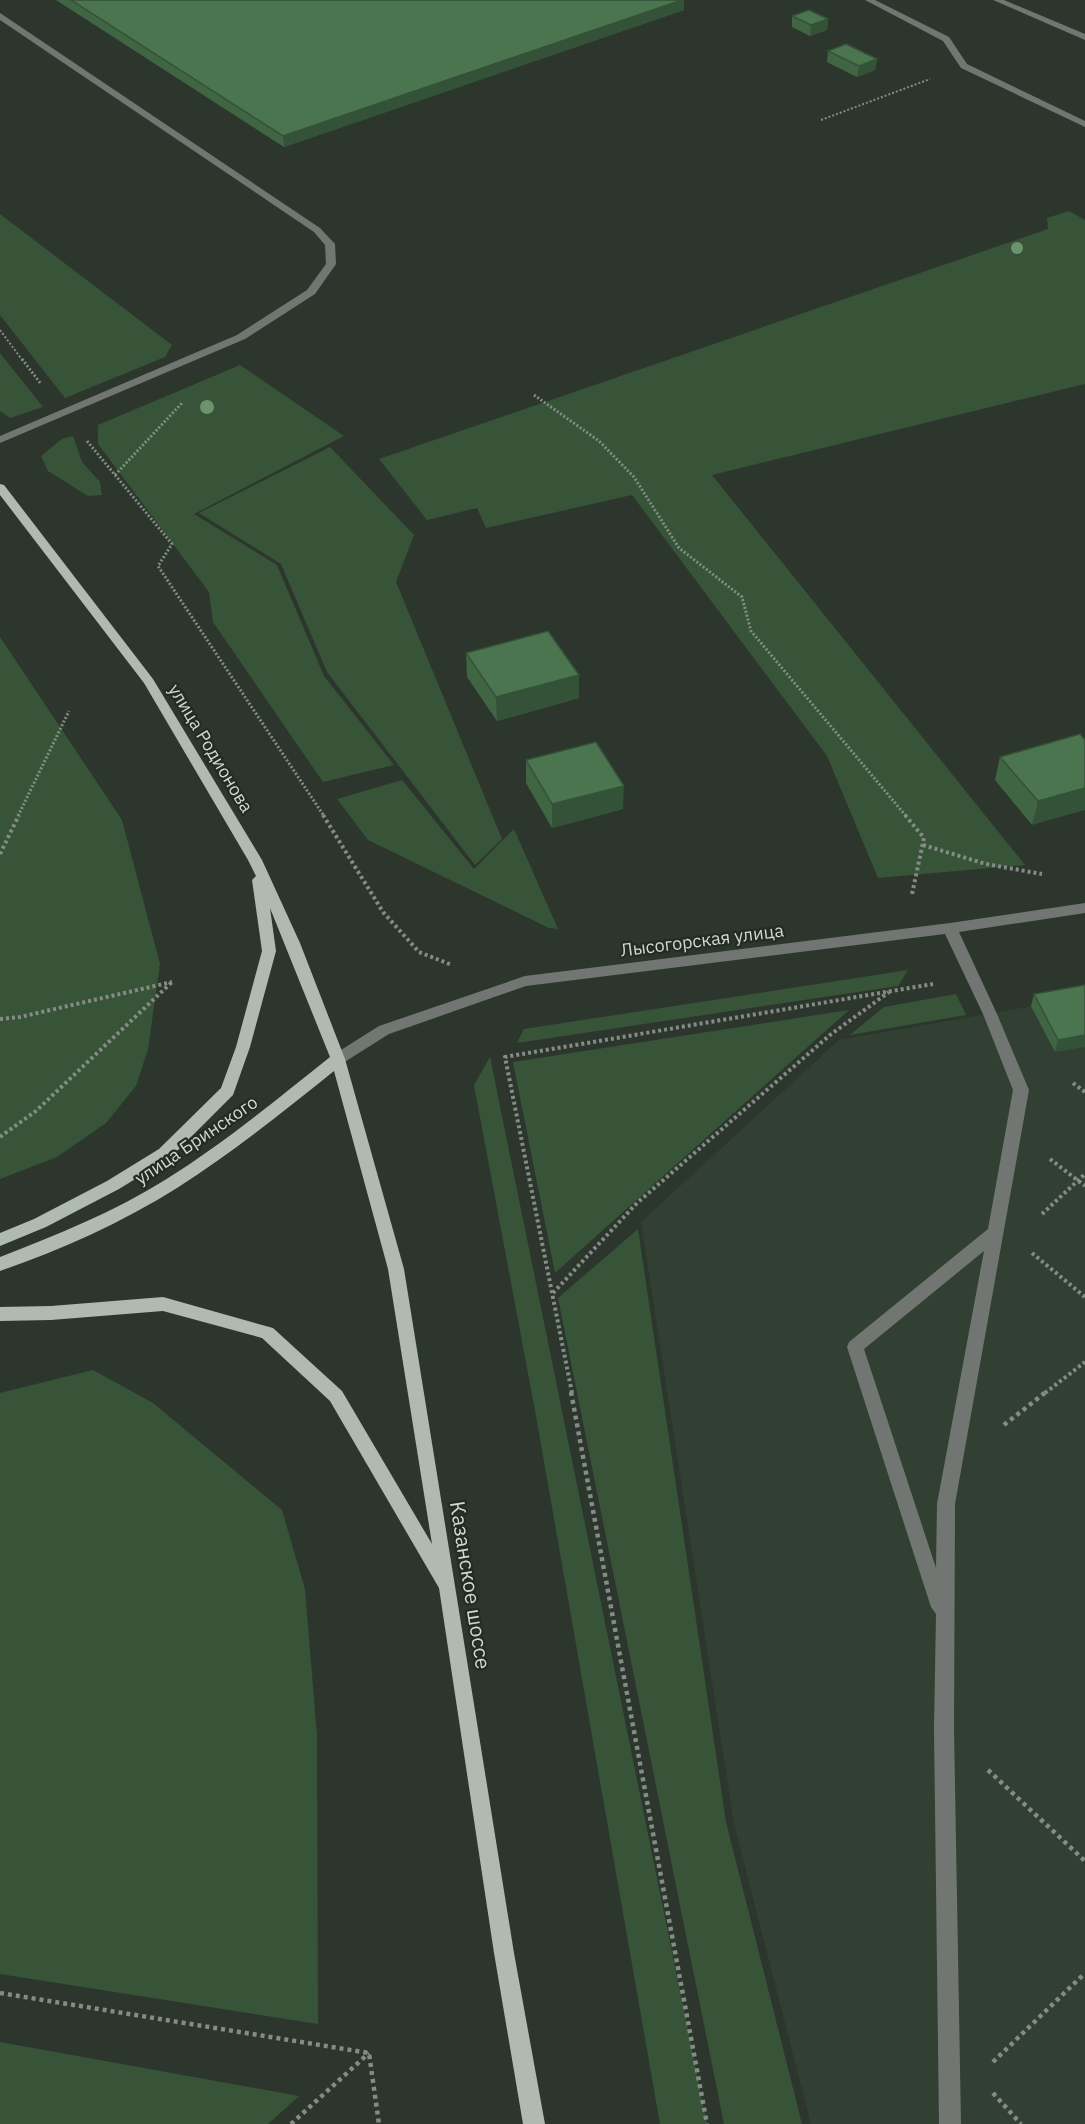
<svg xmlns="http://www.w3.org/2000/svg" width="1085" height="2124" viewBox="0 0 1085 2124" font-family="'IBM Plex Sans',sans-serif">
<rect width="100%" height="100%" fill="#2c362d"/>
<path fill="#314032" d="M1085,997V2124H811L734,1824L641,1222L839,1040Z"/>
<g fill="#375439">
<path d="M1069,211L1085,220V384L712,475L1025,865L878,878L827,756L632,495L486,528L477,508L427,520L379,459L1048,229L1047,218Z"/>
<path d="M0,214L172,345L165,357L65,398L0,315Z"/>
<path d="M0,353L43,407L10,418L0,411Z"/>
<path d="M240,365L344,436L194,514L277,565L324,676L394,765L323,782L213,622L209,592L98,444V425Z"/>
<path d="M73,436L82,462L100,482L102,495L88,496L48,471L41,456L62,439Z"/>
<path d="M330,447L414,535L396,582L502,839L475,865L327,672L281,564L199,513Z"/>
<path d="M0,637L122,820L160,964L148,1049L136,1086L106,1123L57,1157L0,1179Z"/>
<path d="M402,780L474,869L514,829L558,929L549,928L368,840L337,799Z"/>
<path d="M908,970L898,986L517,1043L524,1029Z"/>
<path d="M956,994L966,1015L850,1035L884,1007Z"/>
<path d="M849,1010L555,1273L513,1062Z"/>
<path d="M490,1057L707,2124H660L536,1416L474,1085Z"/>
<path d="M638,1229L726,1822L802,2124H724L558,1298Z"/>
<path d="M93,1370L153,1403L282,1510L305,1589L317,1736L318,2024L0,1974V1393Z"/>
<path d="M0,2042L299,2096L268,2124H0Z"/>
</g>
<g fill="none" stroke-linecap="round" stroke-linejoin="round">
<g stroke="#848c85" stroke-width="2" stroke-dasharray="2 2" stroke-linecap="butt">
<path d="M821,120L930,79"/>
<path d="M0,330L23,361"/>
</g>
<g stroke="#848c85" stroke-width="3" stroke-dasharray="2 2" stroke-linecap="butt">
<path d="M22,359L41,384"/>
<path d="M534,395L599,441L634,477L679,548L742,597L751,631L906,816"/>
<path d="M87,441L172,544L158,566L324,816"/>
<path d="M115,475L182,403"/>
<path d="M18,816L69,711"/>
</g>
<g stroke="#848c85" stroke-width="4" stroke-dasharray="3 3" stroke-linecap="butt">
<path d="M323,815L383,912L419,952L452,965"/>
<path d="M905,815L924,838L912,894"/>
<path d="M923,845L986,864L1042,874"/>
<path d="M0,854L19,815"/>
<path d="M0,1019L20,1017L172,982"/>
<path d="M1073,1083L1085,1092"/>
<path d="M0,1137L36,1111L172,982"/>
<path d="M1050,1159L1085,1186"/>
<path d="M1042,1214L1085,1174"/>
<path d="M1032,1253L1085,1297"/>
<path d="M553,1293L637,1203L830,1035L889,992"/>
<path d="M572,1393L505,1057L933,984"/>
<path d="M1045,1393L1085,1362"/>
</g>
<g stroke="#848c85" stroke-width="4.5" stroke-dasharray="4 4" stroke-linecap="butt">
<path d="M571,1392L707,2124"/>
<path d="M1004,1425L1046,1392"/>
<path d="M988,1770L1085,1861"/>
<path d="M0,1993L369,2053L379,2124"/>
<path d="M993,2062L1085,1973"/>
<path d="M993,2093L1021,2124"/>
<path d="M291,2124L369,2053"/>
</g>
<g fill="#727672" fill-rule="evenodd">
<path d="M865,0H875L949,37L967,64L1085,121V127L961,68L943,41Z"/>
<path d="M993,0H1004L1085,34V40Z"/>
<path d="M0,13L320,228L335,244L336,264L315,294L245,339L0,443V436L237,335L307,290L326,264L325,245L314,232L0,20Z"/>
<path d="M1085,903V913L959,932L997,1014L1029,1090L955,1504L954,1729L961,2124H939L934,1729L936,1614L931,1607L847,1347L849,1342L988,1229L1013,1090L983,1014L945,934L526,986L389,1034L343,1063H333L331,1059L333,1055L379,1026L525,976L950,923ZM984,1251L937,1504L936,1568L864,1349Z"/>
</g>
<path fill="#b0bab0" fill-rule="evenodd" d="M0,484L4,485L153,679L262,860L300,943L345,1059L404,1269L514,1953L545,2124H523L494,1953L439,1588L330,1401L262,1338L163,1311L51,1320L0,1321V1307L51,1306L163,1297L273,1328L342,1391L432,1544L388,1269L334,1071C283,1112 232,1153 177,1188C123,1222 61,1250 0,1271V1257C56,1235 114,1212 165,1180C223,1144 276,1100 330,1057L270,908L276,951L250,1047L233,1095L171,1157L119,1189L46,1227L0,1246V1233L34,1219L107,1181L159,1149L221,1088L236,1047L262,951L252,880L256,876L248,860L144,683L0,495Z"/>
</g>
<g fill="#6b946e">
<circle cx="1017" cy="248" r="6"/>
<circle cx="207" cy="407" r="7"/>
</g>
<g fill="#406543">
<path d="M56,0H684V10L284,147Z"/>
<path d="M792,16L828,19L827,30L810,36L792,27Z"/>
<path d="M828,51L877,59L875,70L857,77L827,62Z"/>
<path d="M466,653L579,698L497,721L467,677Z"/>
<path d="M1080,734L1032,825L995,780L1000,757Z"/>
<path d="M526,760L623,809L552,828L526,783Z"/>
<path d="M1085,985L1055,1052L1031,1006L1034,994Z"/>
</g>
<g fill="#345237">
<path d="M682,0H684V10L284,147L283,136Z"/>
<path d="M828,19L827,30L810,36L811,25Z"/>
<path d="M877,59L875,70L857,77L859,66Z"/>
<path d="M579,675V698L497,721L496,697Z"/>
<path d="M624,786L623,809L552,828V804Z"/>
<path d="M1085,788V810L1032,825L1038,801Z"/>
<path d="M1085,1035V1047L1055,1052L1058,1040Z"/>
</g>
<g fill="#4a754e" stroke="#345237" stroke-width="1.5">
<path d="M71,0H682L283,136Z"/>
<path d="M809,10L828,19L811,25L792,16Z"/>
<path d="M846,44L877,59L859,66L828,51Z"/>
<path d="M548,631L579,675L496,697L466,653Z"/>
<path d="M1080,734L1085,740V788L1038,801L1000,757Z"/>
<path d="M596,742L624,786L552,804L526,760Z"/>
<path d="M1085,985V1035L1058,1040L1034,994Z"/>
</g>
<g text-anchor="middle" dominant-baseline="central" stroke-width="4.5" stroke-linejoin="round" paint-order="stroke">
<g font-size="18" fill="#d1d7d2" stroke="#232c23">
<text transform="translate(211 748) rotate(59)">улица Родионова</text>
<text transform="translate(702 940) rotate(-7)">Лысогорская улица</text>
<text transform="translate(196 1140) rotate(-34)">улица Бринского</text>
</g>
<g font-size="21" fill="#d1d7d2" stroke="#232c23">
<text transform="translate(471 1585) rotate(81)">Казанское шоссе</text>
</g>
</g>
</svg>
